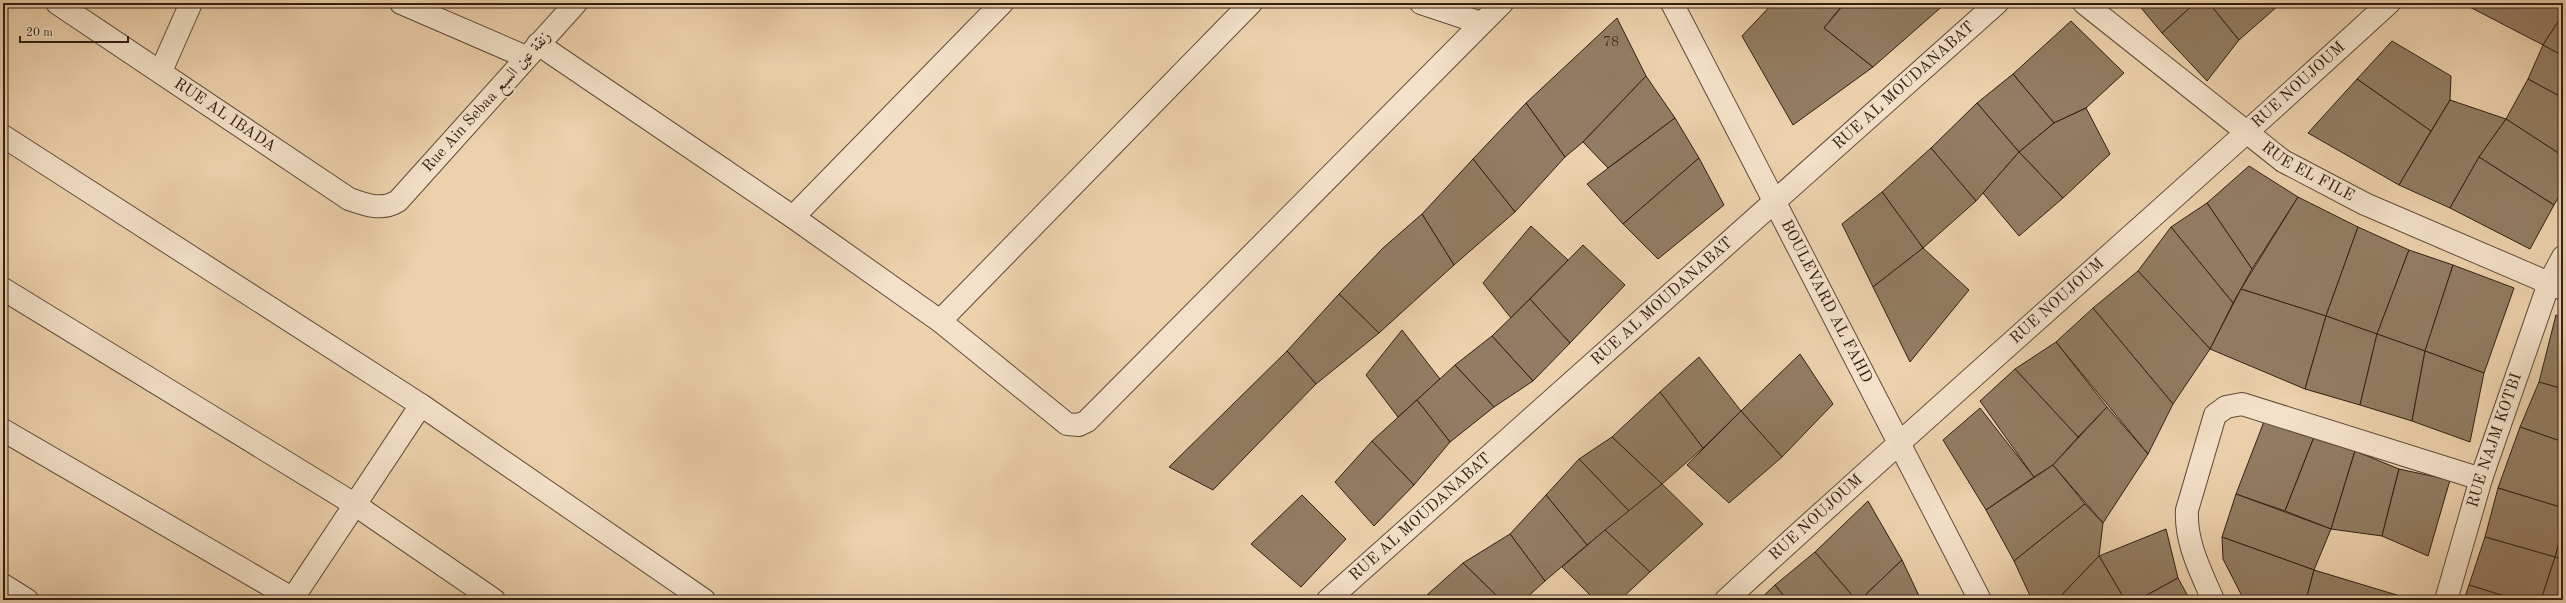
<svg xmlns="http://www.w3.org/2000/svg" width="2566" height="603" viewBox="0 0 2566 603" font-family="'Old Standard TT',Amiri,serif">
<rect width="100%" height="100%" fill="#ecd1ac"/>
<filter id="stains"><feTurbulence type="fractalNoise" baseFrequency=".005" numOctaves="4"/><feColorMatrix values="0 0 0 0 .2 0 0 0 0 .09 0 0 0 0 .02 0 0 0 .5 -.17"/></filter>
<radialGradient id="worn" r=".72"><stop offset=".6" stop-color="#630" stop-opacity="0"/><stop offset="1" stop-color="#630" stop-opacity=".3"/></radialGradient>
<g fill="#927c63" stroke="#311f14">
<path d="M1773,3H1833L1840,8L1824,28L1873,67L1793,125L1742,36Z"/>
<path d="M1833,3H1845L1840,8Z"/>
<path d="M1845,3H1946L1873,67L1824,28Z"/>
<path d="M2137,3H2195L2162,33Z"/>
<path d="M2195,3H2209L2239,40L2207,81L2162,33Z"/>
<path d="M2209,3H2278L2279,5L2239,40Z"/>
<path d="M2462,3H2563V14L2543,45Z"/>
<path d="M2563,14V56L2543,45Z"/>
<path d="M1617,18L1646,76L1583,142L1565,157L1526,103Z"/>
<path d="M2071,21L2124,73L2086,108L2054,123L2013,74Z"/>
<path d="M2392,41L2451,76L2450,100L2431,131L2357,79Z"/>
<path d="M2543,45L2563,56V98L2528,79Z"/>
<path d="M2013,74L2054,123L2019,152L1977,103Z"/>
<path d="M1646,76L1675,118L1608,168L1583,142Z"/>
<path d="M2357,79L2431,131L2399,185L2308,133Z"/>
<path d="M2528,79L2563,98V156L2506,119Z"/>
<path d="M2450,100L2506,119L2479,157L2450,208L2399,185Z"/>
<path d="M1526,103L1565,157L1515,212L1473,159Z"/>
<path d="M1977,103L2019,152L1976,201L1931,148Z"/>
<path d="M2086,108L2110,154L2063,198L2019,152L2054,123Z"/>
<path d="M1675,118L1699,158L1623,224L1587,184Z"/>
<path d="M2506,119L2563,156V190L2554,205L2479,157Z"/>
<path d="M1931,148L1976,201L1923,248L1882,192Z"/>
<path d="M2019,152L2063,198L2019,236L1983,193Z"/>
<path d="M2479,157L2554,205L2530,249L2450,208Z"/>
<path d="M1699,158L1724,205L1658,259L1623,224Z"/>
<path d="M1473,159L1515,212L1454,265L1422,214Z"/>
<path d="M2249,166L2298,197L2252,269L2207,203Z"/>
<path d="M1882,192L1923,248L1873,287L1842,224Z"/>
<path d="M2298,197L2358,227L2326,316L2241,289Z"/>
<path d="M2207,203L2252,269L2233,303L2171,227Z"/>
<path d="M1422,214L1454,265L1379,333L1339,294L1383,248Z"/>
<path d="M1531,226L1568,260L1511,318L1483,283Z"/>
<path d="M2171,227L2233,303L2210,349L2138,271Z"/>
<path d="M2358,227L2409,250L2377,334L2326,316Z"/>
<path d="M1583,245L1625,285L1570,343L1530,299Z"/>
<path d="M1923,248L1969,290L1910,362L1873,287Z"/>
<path d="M2409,250L2453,265L2425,351L2377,334Z"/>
<path d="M2453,265L2514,288L2484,373L2425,351Z"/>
<path d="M2138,271L2210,349L2173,404L2093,308Z"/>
<path d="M2241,289L2326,316L2305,389L2210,349Z"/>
<path d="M1339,294L1379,333L1316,384L1287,351Z"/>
<path d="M1530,299L1570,343L1533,381L1492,336Z"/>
<path d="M2093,308L2173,404L2148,454L2056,342Z"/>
<path d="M2556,315L2563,318V389L2539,382Z"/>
<path d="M2326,316L2377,334L2360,405L2305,389Z"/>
<path d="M1402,330L1440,379L1398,417L1366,375Z"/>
<path d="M2377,334L2425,351L2412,421L2360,405Z"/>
<path d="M1492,336L1533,381L1494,407L1455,365Z"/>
<path d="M2056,342L2107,407L2078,437L2015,369Z"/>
<path d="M1287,351L1316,384L1213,490L1169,467Z"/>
<path d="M2425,351L2484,373L2470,442L2412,421Z"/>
<path d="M1800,354L1833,404L1782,457L1741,411Z"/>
<path d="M1699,357L1741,411L1703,448L1660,392Z"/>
<path d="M1455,365L1494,407L1450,442L1417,400Z"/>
<path d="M2015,369L2078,437L2053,465L2034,477L1980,401Z"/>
<path d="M2539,382L2563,389V442L2520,427Z"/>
<path d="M1660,392L1703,448L1662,484L1612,437Z"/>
<path d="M1417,400L1450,442L1414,485L1372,441Z"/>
<path d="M2107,407L2148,454L2103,523L2053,465Z"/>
<path d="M1980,408L2034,477L1986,510L1943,440Z"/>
<path d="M1741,411L1782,457L1729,503L1687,465Z"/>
<path d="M2265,419L2314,437L2285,511L2236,494Z"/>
<path d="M2520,427L2563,442V508L2498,488Z"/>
<path d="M1612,437L1662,484L1629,511L1579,459Z"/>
<path d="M2314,437L2355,451L2331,529L2285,511Z"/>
<path d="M1372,441L1414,485L1374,526L1335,482Z"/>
<path d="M2355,451L2399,469L2382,536L2331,529Z"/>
<path d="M1579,459L1629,511L1587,545L1546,495Z"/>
<path d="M2053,465L2085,504L2014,561L1986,510Z"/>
<path d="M2399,469L2450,480L2428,556L2382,536Z"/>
<path d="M1662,484L1703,524L1650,572L1605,530Z"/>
<path d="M2498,488L2563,508V529L2555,557L2485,537Z"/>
<path d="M2236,494L2331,529L2314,570L2222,537Z"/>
<path d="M1302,495L1346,539L1301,587L1251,544Z"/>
<path d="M1546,495L1587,545L1545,581L1510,534Z"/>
<path d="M1868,501L1902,560L1860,600H1856L1815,552Z"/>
<path d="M2085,504L2103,523L2099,556L2057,600H2032L2014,561Z"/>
<path d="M2166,529L2178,578L2138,600H2125L2099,556Z"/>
<path d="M2563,529V560L2555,557Z"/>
<path d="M1605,530L1650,572L1620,600H1595L1562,567Z"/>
<path d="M1510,534L1545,581L1524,600H1501L1463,563Z"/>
<path d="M2222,537L2314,570L2306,600H2244L2223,559Z"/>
<path d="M2485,537L2555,557L2541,600H2517L2469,585Z"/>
<path d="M1815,552L1856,600H1787L1775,585Z"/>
<path d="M2099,556L2125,600H2057Z"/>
<path d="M2555,557L2563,560V600H2541Z"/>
<path d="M1902,560L1921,600H1860Z"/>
<path d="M1463,563L1501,600H1433L1428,594Z"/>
<path d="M2314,570L2410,599V600H2306Z"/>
<path d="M2178,578L2190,600H2138Z"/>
<path d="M1775,585L1787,600H1759Z"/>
<path d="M2469,585L2517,600H2464Z"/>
<path d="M1428,594L1433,600H1425Z"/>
</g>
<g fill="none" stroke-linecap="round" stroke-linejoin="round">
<g stroke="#604c3a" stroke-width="24">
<g id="minor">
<path id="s1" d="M57,3L349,199C366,205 382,211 398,201L576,3"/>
<path d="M401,3L526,57"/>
<path d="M1421,3L1481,23"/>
<path id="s2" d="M1672,3L1980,600"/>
<path id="s3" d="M2084,3L2283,161L2365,204L2563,289"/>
<path d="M538,44L793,217L940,321L1067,424L1079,425L1087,421L1502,3"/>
<path d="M161,71L191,3"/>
<path d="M3,136L421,405L704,600"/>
<path d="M793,217L1002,3"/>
<path d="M3,289L354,504L494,600"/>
<path d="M940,321L1251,3"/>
<path d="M3,430L295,600"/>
<path d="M3,585L27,600"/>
<path d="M293,598L421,405"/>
<path id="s4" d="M1328,600L1997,3"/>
<path id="s5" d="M1726,600C1945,399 2170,204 2389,3"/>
<path d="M2213,600C2201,572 2185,542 2187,510L2215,415L2226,407L2242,404L2481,479"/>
<path id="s6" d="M2446,600L2481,479L2549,283L2563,257"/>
</g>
</g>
<use href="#minor" stroke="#f3e1c9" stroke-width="22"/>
</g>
<g text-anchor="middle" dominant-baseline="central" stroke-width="3" stroke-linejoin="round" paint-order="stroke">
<g font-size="14" fill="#493628">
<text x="1611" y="42">78</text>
</g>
<g font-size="16" fill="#311f14" stroke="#f3e1c9">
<text stroke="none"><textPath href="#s4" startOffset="772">RUE AL MOUDANABAT</textPath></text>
<text stroke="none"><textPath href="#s5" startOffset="770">RUE NOUJOUM</textPath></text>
<text transform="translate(487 102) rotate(-48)">Rue Ain Sebaa زنقة عين السبع</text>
<text stroke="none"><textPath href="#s1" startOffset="202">RUE AL IBADA</textPath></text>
<text stroke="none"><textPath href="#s3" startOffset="281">RUE EL FILE</textPath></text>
<text stroke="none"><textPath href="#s5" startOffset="446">RUE NOUJOUM</textPath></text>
<text stroke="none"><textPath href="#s4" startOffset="448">RUE AL MOUDANABAT</textPath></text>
<text stroke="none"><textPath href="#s2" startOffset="336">BOULEVARD AL FAHD</textPath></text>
<text stroke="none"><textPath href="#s6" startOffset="167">RUE NAJM KOTBI</textPath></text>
<text stroke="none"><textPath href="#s4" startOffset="124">RUE AL MOUDANABAT</textPath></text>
<text stroke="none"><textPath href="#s5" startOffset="122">RUE NOUJOUM</textPath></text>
</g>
</g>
<rect width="2566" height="603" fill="none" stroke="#ecd1ac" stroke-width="16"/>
<rect x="4" y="4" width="2558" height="595" fill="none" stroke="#311f14" stroke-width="2"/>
<rect x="8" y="8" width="2550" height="587" fill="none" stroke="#311f14"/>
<path d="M20 36v6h108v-6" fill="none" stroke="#311f14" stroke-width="2"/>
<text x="26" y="36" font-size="12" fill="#311f14" stroke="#f3e1c9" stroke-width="3" paint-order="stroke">20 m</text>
<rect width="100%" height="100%" filter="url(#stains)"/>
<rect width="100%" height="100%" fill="url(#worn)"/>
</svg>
